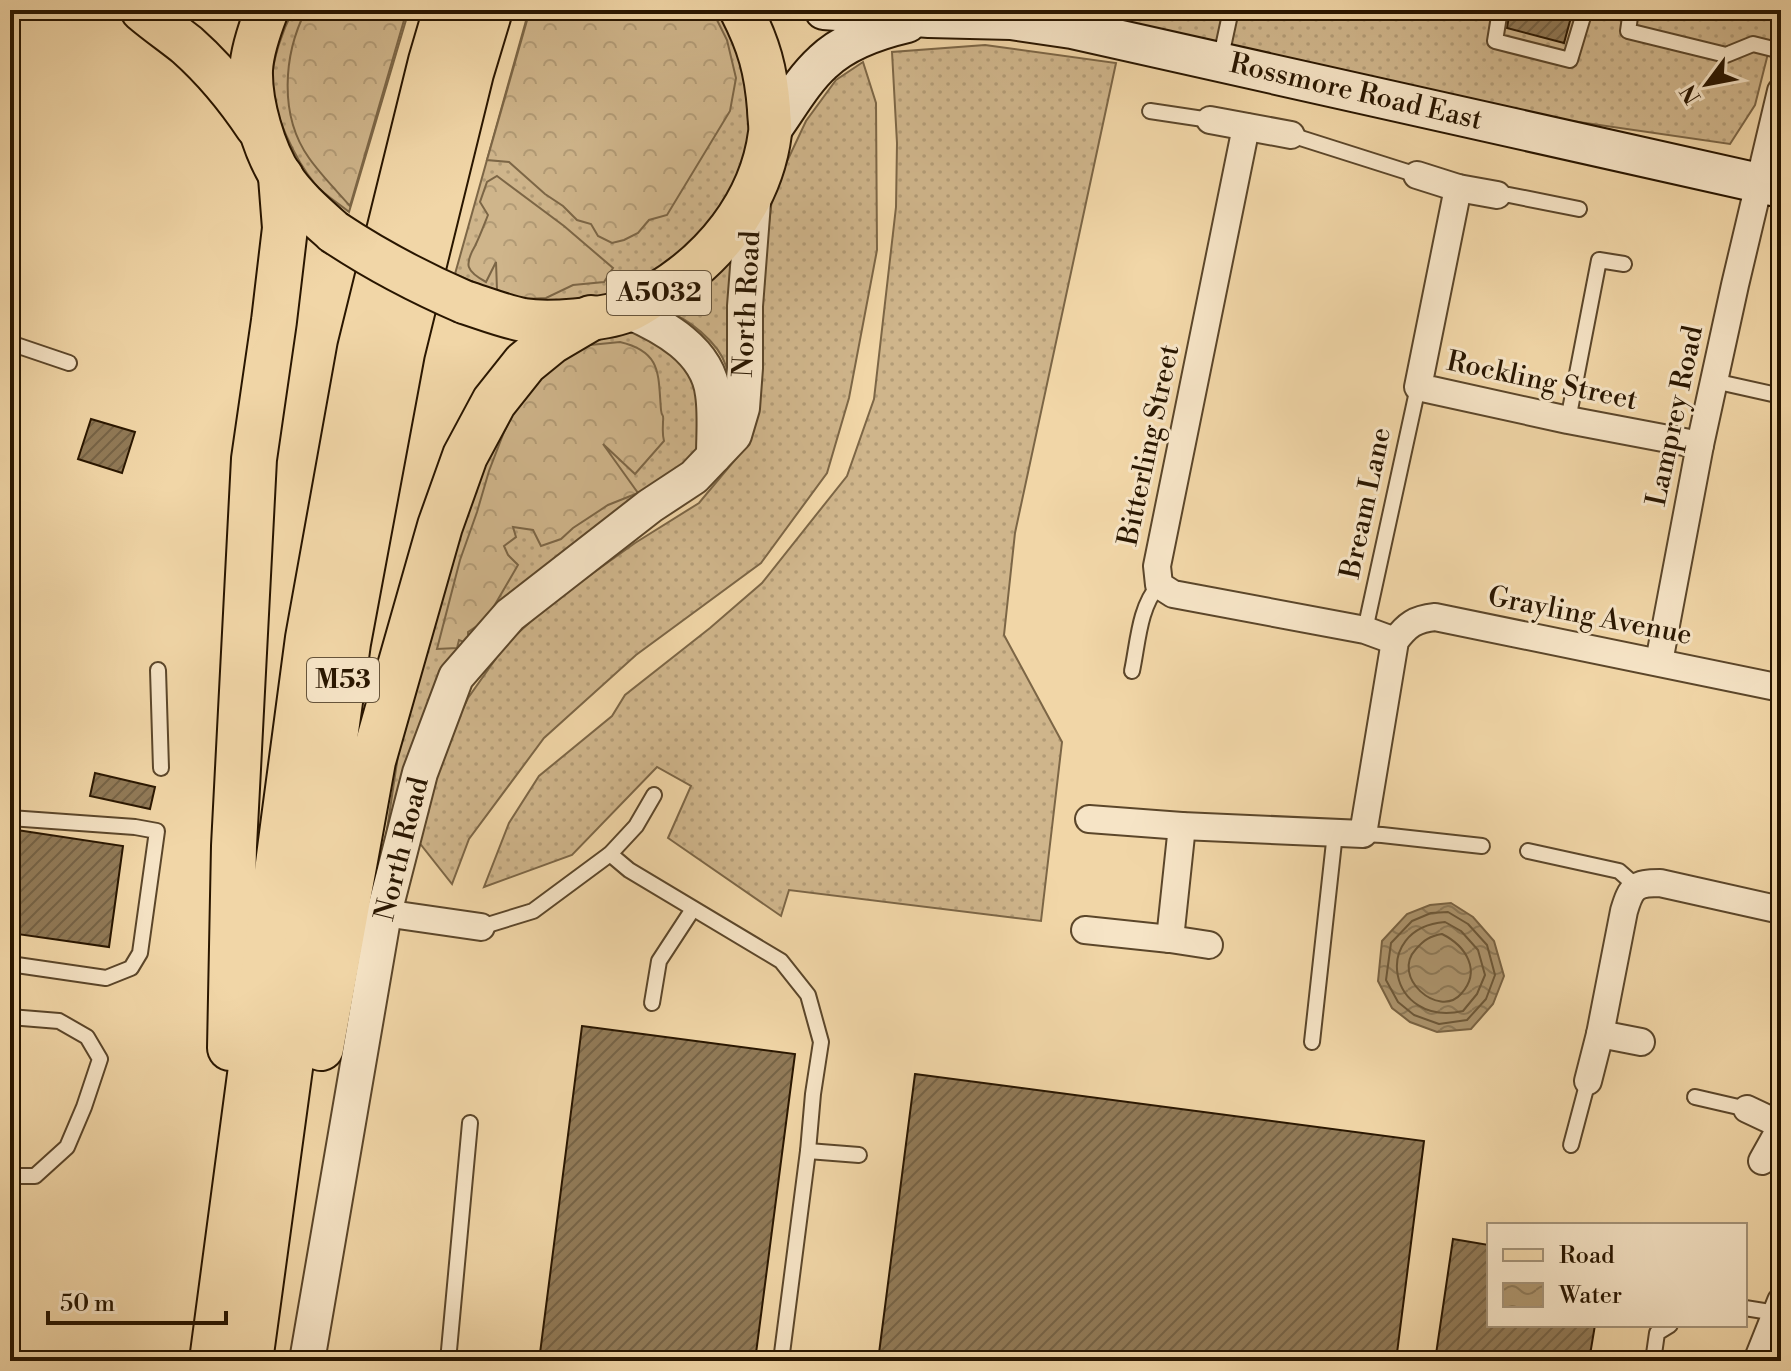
<svg xmlns="http://www.w3.org/2000/svg" width="1791" height="1371" viewBox="0 0 1791 1371" font-family="'Libre Bodoni',serif">
<defs>
<pattern id="grass-dots" width="8" height="8" patternUnits="userSpaceOnUse" patternTransform="scale(2)"><rect width="8" height="8" fill="#cfb58b"/><path d="M2 2h.1M6 6h.1" fill="none" stroke="#b29b76" stroke-width="1.8" stroke-linecap="round"/></pattern>
<pattern id="forest-crowns" width="20" height="18" patternUnits="userSpaceOnUse" patternTransform="scale(2)"><rect width="20" height="18" fill="#cfb58b"/><path d="M2 6a3 3 0 1 1 6 0M12 15a3 3 0 1 1 6 0" fill="none" stroke="#b29b76"/></pattern>
<pattern id="water-waves" width="16" height="10" patternUnits="userSpaceOnUse" patternTransform="scale(2)"><rect width="16" height="10" fill="#ad956e"/><path d="M0 5q4-4 8 0t8 0" fill="none" stroke="#8d7958"/></pattern>
<pattern id="building-hatch" width="6" height="6" patternUnits="userSpaceOnUse" patternTransform="scale(2)"><rect width="6" height="6" fill="#917a57"/><path d="M-1 1l2-2M0 6l6-6M5 7l2-2" fill="none" stroke="#766346"/></pattern>
</defs>
<rect width="100%" height="100%" fill="#f1d6a7"/>
<filter id="stains"><feTurbulence type="fractalNoise" baseFrequency=".0025" numOctaves="4"/><feColorMatrix values="0 0 0 0 .2 0 0 0 0 .09 0 0 0 0 .02 0 0 0 .5 -.17"/></filter>
<radialGradient id="worn" r=".72"><stop offset=".6" stop-color="#630" stop-opacity="0"/><stop offset="1" stop-color="#630" stop-opacity=".3"/></radialGradient>
<g fill="url(#grass-dots)" stroke="#7c6646" stroke-width="2">
<path d="M293,10H409L349,212C338,203 324,195 315,184C296,161 272,112 272,82C272,59 283,30 293,10Z"/>
<path d="M529,10H718L735,39L746,71L751,130L746,155L734,187L692,250L613,296L539,306L508,297L455,274Z"/>
<path d="M1055,10H1779L1755,105L1730,144L1558,119Z"/>
<path d="M985,45L1116,63L1015,533L1004,635L1062,742L1041,921L789,890L781,916L668,838L691,786L657,767L572,855L484,887L509,823L539,776L612,716L625,695L710,628L762,583L847,476L874,399L896,207L897,143L892,52Z"/>
<path d="M863,62L876,103L877,250L849,398L827,473L761,563L636,655L544,738L469,839L452,884L418,841L428,782L468,698L507,643L551,603L635,543L699,503L739,455L762,344V280L773,191L806,121L836,80Z"/>
<path d="M740,245L727,385C727,380 728,372 726,366C719,343 687,317 665,311Z"/>
<path d="M616,332L636,333L666,347L692,374L703,433L696,451L685,467L528,581L385,843L400,742L453,548L493,438L543,359Z"/>
</g>
<g fill="url(#forest-crowns)" stroke="#7c6646" stroke-width="2">
<path d="M306,10H407L350,206C336,190 321,175 309,158C279,116 283,55 306,10Z"/>
<path d="M530,10H712L727,40L736,78L730,111L667,215L649,220L638,233L624,240L612,243L598,236L591,224L577,220L563,206L545,194L509,162L487,160Z"/>
<path d="M497,176L564,226L613,268L604,282L573,285L546,298L525,299L509,296L497,290L496,262L486,282C466,271 464,265 475,246C480,236 484,225 488,215L480,202L487,182Z"/>
<path d="M620,342C662,352 658,374 661,410C662,419 664,412 663,422C663,429 662,433 664,441L635,474L603,444L638,493L608,505L573,528L561,539L541,546L533,530L513,527L516,537L504,546L508,555L518,565L486,620L468,632V640L464,642L459,640L457,648L437,649L460,560L477,512L489,471L504,432L520,399L530,383L580,346Z"/>
</g>
<path fill="url(#water-waves)" stroke="#786242" stroke-width="2" d="M1451,903L1473,917L1494,941L1504,976L1493,1004L1471,1029L1437,1032L1410,1022L1392,1008L1378,981L1382,941L1407,914L1430,905Z"/>
<g fill="none" stroke-linecap="round" stroke-linejoin="round">
<g stroke="#6b5637" stroke-width="2">
<path d="M1448,912L1468,924L1487,945L1495,975L1486,999L1467,1020L1439,1024L1414,1015L1398,1002L1386,980L1391,943L1412,921L1431,913Z"/>
<path d="M1445,922L1461,931L1478,950L1485,975L1477,994L1463,1011C1388,1028 1370,928 1445,922Z"/>
<path d="M1442,934C1466,946 1482,971 1461,994C1439,1019 1390,977 1416,949C1424,940 1430,936 1442,934Z"/>
</g>
</g>
<g fill="url(#building-hatch)" stroke="#291600" stroke-width="2">
<path d="M1510,10H1573L1564,43L1507,28Z"/>
<path d="M91,419L135,432L122,473L78,459Z"/>
<path d="M95,773L155,787L150,809L90,796Z"/>
<path d="M17,830L123,846L109,947L10,933V850H14Z"/>
<path d="M582,1026L795,1054L755,1361H539Z"/>
<path d="M915,1074L1424,1141L1396,1361H878Z"/>
<path d="M1453,1239L1489,1245V1325H1595L1589,1361H1435Z"/>
</g>
<g fill="none" stroke-linecap="round" stroke-linejoin="round">
<g stroke="#5b462a" stroke-width="18">
<g id="service">
<path d="M1500,10L1495,41L1570,60L1585,10"/>
<path d="M1631,10L1628,31L1726,55L1753,44L1781,51"/>
<path d="M1220,61L1231,10"/>
<path d="M1150,111L1210,120"/>
<path d="M1291,135L1417,175"/>
<path d="M1497,195H1509L1579,209"/>
<path d="M10,343L69,363"/>
<path d="M1714,381L1781,396"/>
<path d="M1568,420L1599,260L1624,264"/>
<path d="M1365,630L1418,387"/>
<path d="M158,670L161,768"/>
<path d="M1132,671C1138,643 1139,607 1159,585"/>
<path d="M10,818L135,827L157,831L140,953L131,968L106,978L10,964"/>
<path d="M1363,834L1382,835L1482,846"/>
<path d="M1528,851L1619,871L1636,886"/>
<path d="M610,854L629,870L781,961L808,995L821,1042L813,1094L808,1151L781,1361"/>
<path d="M481,927L533,911L610,854L636,826L654,795"/>
<path d="M652,1003L659,961L693,909"/>
<path d="M10,1017L59,1021L87,1037L100,1059L84,1107L67,1147L35,1176H10"/>
<path d="M1312,1042L1335,833"/>
<path d="M1695,1097L1747,1109"/>
<path d="M1571,1145L1588,1081"/>
<path d="M808,1151L859,1155"/>
<path d="M1745,1308L1776,1313"/>
<path d="M308,1357L332,1361"/>
<path d="M448,1361L470,1123"/>
<path d="M1653,1361L1657,1333L1670,1325"/>
</g>
</g>
<g stroke="#5b462a" stroke-width="30">
<g id="minor">
<path d="M1210,120L1291,135"/>
<path d="M1246,127L1157,566L1159,585L1173,594L1365,630L1395,641"/>
<path d="M1417,175L1458,188L1497,195"/>
<path d="M1458,188L1418,387L1568,420L1700,445"/>
<path d="M1659,662L1700,445L1735,285L1781,91"/>
<path d="M1089,819L1182,826L1363,834L1395,641C1407,625 1415,619 1435,617L1781,688"/>
<path d="M384,913L481,927"/>
<path d="M1085,930L1170,939L1209,945"/>
<path d="M1170,939L1182,826"/>
<path d="M1600,1034L1641,1042"/>
<path d="M1588,1081L1600,1034L1624,911C1631,887 1635,883 1660,883L1781,910"/>
<path d="M1747,1109L1781,1125"/>
<path d="M1762,1161L1781,1127"/>
<path d="M1757,1361L1781,1301"/>
</g>
</g>
<g stroke="#5b462a" stroke-width="38">
<g id="tertiary">
<path d="M628,311C663,326 708,350 713,394C716,414 714,436 714,456"/>
<path d="M307,1361L384,913L420,773L456,677L510,615L650,506L694,477L734,435L742,408L745,368V306L754,190"/>
</g>
</g>
<g stroke="#291600" stroke-width="42">
<g id="secondary">
<path d="M824,10L929,18L1011,20L1072,29L1781,188"/>
<path d="M770,132C787,109 802,81 823,62C845,41 877,30 907,23"/>
</g>
</g>
<g stroke="#291600" stroke-width="46">
<g id="primary">
<path d="M142,10C156,22 172,33 187,45C214,69 237,97 257,127"/>
<path d="M267,10C260,28 252,51 251,70C250,103 264,151 282,178C296,199 315,215 334,232"/>
<path d="M464,302C483,308 503,316 523,320C548,324 602,320 626,311C635,308 644,301 653,296C712,262 761,204 770,133C771,126 769,117 769,109C766,70 759,45 741,10"/>
</g>
</g>
<g stroke="#291600" stroke-width="48">
<g id="motorway">
<path d="M230,1048L234,846L254,459L274,321L285,228L281,177"/>
<path d="M321,1048L373,761L440,526L465,456L494,402L525,363L552,341L591,318"/>
<path d="M212,1361L308,638L360,349L431,61L446,10"/>
<path d="M250,1361L348,643L402,353L471,73L490,10"/>
</g>
</g>
<use href="#service" stroke="#f6e4c6" stroke-width="14"/>
<use href="#minor" stroke="#f6e4c6" stroke-width="26"/>
<use href="#tertiary" stroke="#f6e4c6" stroke-width="34"/>
<use href="#secondary" stroke="#f6e4c6" stroke-width="38"/>
<use href="#primary" stroke="#f1d6a7" stroke-width="42"/>
<use href="#motorway" stroke="#f1d6a7" stroke-width="44"/>
<g stroke="#291600" stroke-width="46" stroke-linecap="butt">
<path id="primary-bridge" d="M334,232C376,260 418,282 464,302"/>
</g>
<use href="#primary-bridge" stroke="#f1d6a7" stroke-width="42"/>
</g>
<g text-anchor="middle" dominant-baseline="central" stroke-width="6" stroke-linejoin="round" paint-order="stroke">
<g fill="#f6e4c6" stroke="#66543b" stroke-width="2">
<rect x="607" y="271" width="104" height="44" rx="6"/>
<rect x="307" y="658" width="72" height="44" rx="6"/>
</g>
<g font-size="26" font-weight="bold" fill="#291600">
<text x="659" y="293">A5032</text>
<text x="343" y="680">M53</text>
</g>
<g font-size="28" fill="#291600" stroke="#f6e4c6">
<text transform="translate(1356 92) rotate(13)">Rossmore Road East</text>
<text transform="translate(747 304) rotate(-87)">North Road</text>
<text transform="translate(1542 381) rotate(12)">Rockling Street</text>
<text transform="translate(1675 416) rotate(-78)">Lamprey Road</text>
<text transform="translate(1149 445) rotate(-78)">Bitterling Street</text>
<text transform="translate(1366 503) rotate(-78)">Bream Lane</text>
<text transform="translate(1590 616) rotate(11)">Grayling Avenue</text>
<text transform="translate(402 849) rotate(-76)">North Road</text>
</g>
</g>
<rect width="1791" height="1371" fill="none" stroke="#f1d6a7" stroke-width="40"/>
<rect x="12" y="12" width="1767" height="1347" fill="none" stroke="#291600" stroke-width="4"/>
<rect x="20" y="20" width="1751" height="1331" fill="none" stroke="#291600" stroke-width="2"/>
<rect x="1487" y="1223" width="260" height="104" fill="#f6e4c6" stroke="#a49277" stroke-width="2"/>
<rect x="1503" y="1249" width="40" height="12" fill="#f1d6a7" stroke="#a49277" stroke-width="2"/>
<text x="1559" y="1263" font-size="24" fill="#291600">Road</text>
<rect x="1503" y="1283" width="40" height="24" fill="url(#water-waves)" stroke="#a49277" stroke-width="2"/>
<text x="1559" y="1303" font-size="24" fill="#291600">Water</text>
<g transform="translate(1707 84) rotate(238)" stroke="#f6e4c6" stroke-width="6" paint-order="stroke">
<path d="M0-6L14 30L0 20L-14 30Z" fill="#291600"/>
<text y="-12" font-size="22" font-weight="bold" text-anchor="middle" fill="#291600">N</text>
</g>
<path d="M48 1311v12h178v-12" fill="none" stroke="#291600" stroke-width="4"/>
<text x="60" y="1311" font-size="24" fill="#291600" stroke="#f6e4c6" stroke-width="6" paint-order="stroke">50 m</text>
<rect width="100%" height="100%" filter="url(#stains)"/>
<rect width="100%" height="100%" fill="url(#worn)"/>
</svg>
